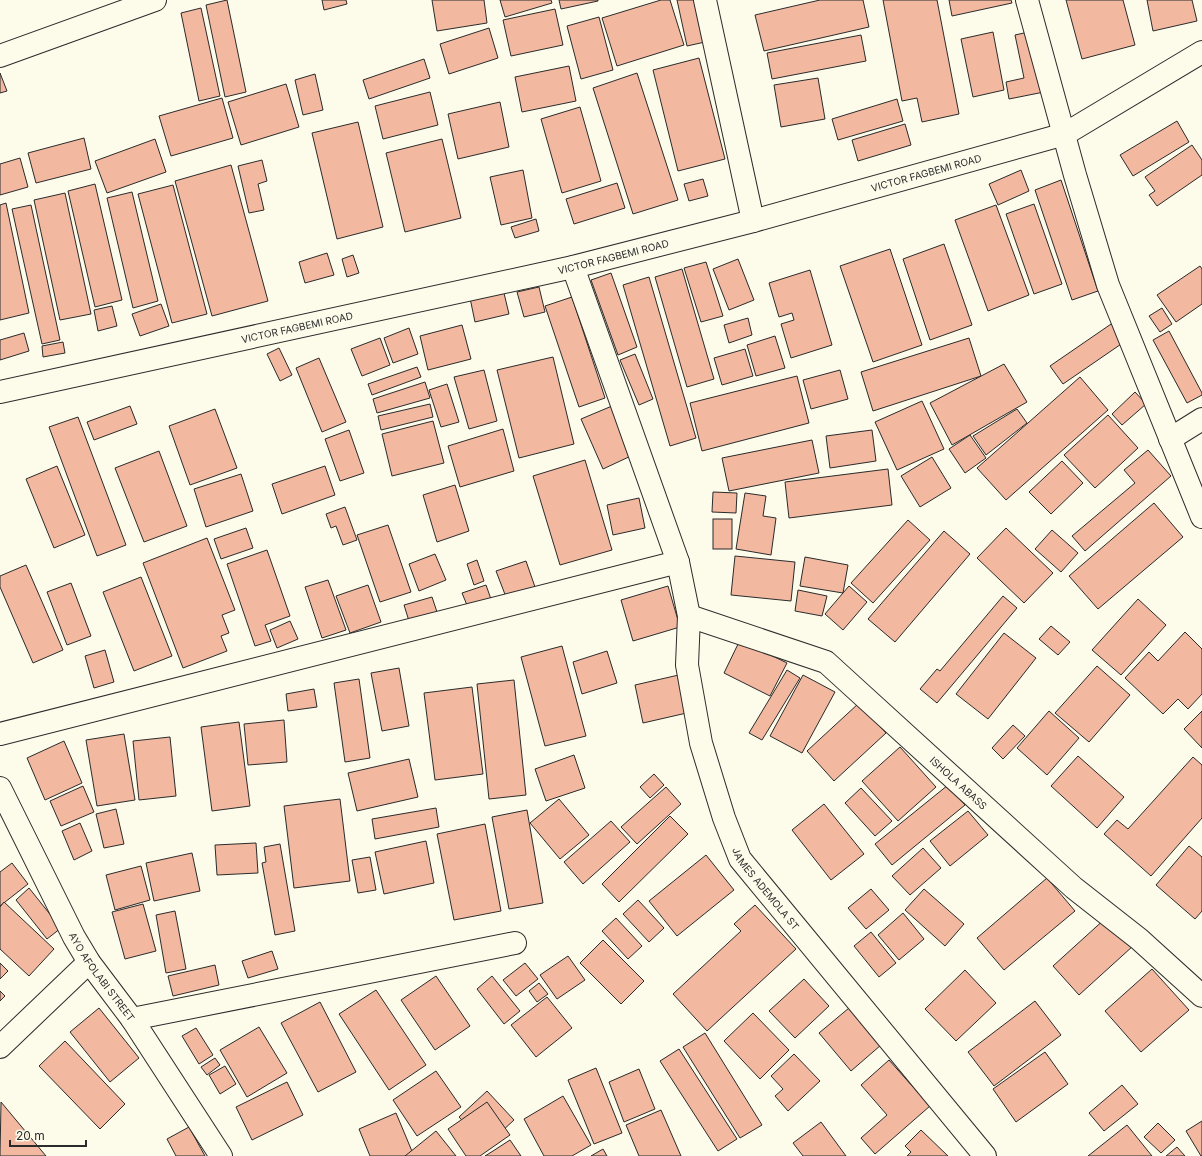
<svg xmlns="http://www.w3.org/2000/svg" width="1202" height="1156" viewBox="0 0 1202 1156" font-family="Inter,sans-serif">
<rect width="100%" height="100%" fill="#fdfbea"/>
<g fill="#f2b8a0" stroke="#2b2b2b">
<path d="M227,0L246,92L225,97L206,5Z"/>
<path d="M322,0H346L347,4L324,10Z"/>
<path d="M432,0H484L487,23L437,31Z"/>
<path d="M500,0H551L552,3L505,17Z"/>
<path d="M559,0H598V1L561,9Z"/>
<path d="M661,0H670L684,45L617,66L602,18Z"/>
<path d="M677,0H696L705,42L687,46Z"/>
<path d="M820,0H863L869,27L764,51L755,15Z"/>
<path d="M883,0H937L959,114L922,122L917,98L902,101Z"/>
<path d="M949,0H1011L1012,3L952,16Z"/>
<path d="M1066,0H1123L1135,45L1082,59Z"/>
<path d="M1147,0H1192L1197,21L1153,31Z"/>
<path d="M201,8L220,96L199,101L181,13Z"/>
<path d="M555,9L563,45L511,56L503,20Z"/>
<path d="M599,17L613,70L581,79L567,26Z"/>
<path d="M489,28L498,58L449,74L440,44Z"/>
<path d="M1033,31L1044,92L1009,99L1006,82L1024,78L1015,35Z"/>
<path d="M993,32L1004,90L973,97L961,39Z"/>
<path d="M861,35L866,61L772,79L767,53Z"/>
<path d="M699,58L725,159L678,171L653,70Z"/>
<path d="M424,59L430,78L369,99L363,80Z"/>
<path d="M569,66L576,101L522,112L515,77Z"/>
<path d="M0,73L7,91L0,93Z"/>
<path d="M637,73L678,200L633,214L593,88Z"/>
<path d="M315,74L323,110L303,115L295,80Z"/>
<path d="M818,78L825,119L781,127L774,85Z"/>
<path d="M286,84L299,127L241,145L228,102Z"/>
<path d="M430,92L438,125L383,139L375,106Z"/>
<path d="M222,98L233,138L171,156L159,116Z"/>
<path d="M897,99L903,121L838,140L832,119Z"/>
<path d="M500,102L509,147L458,159L448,114Z"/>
<path d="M580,107L601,181L562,193L541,119Z"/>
<path d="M1177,121L1189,142L1133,176L1120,155Z"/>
<path d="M358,122L383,227L337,239L312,133Z"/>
<path d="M905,124L911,145L858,161L852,140Z"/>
<path d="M84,138L91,169L36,183L28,153Z"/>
<path d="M155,139L166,172L107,193L95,161Z"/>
<path d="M442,139L461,218L405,232L386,153Z"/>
<path d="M1192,145L1202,160V175L1157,206L1149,195L1155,191L1145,177Z"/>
<path d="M20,158L28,187L0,195V164Z"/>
<path d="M262,160L267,181L258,184L264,210L249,213L238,166Z"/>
<path d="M231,165L268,301L212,316L175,181Z"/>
<path d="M523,170L532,218L501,225L490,177Z"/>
<path d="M1021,170L1029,191L998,205L989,184Z"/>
<path d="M703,179L708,196L689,201L684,184Z"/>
<path d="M1061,180L1098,291L1072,300L1035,190Z"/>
<path d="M617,183L625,208L574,224L566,199Z"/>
<path d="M95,184L122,300L95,307L68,191Z"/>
<path d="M173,185L207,314L172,323L138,194Z"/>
<path d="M132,192L158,301L133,308L107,198Z"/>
<path d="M65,193L91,314L60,320L34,200Z"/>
<path d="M6,203L29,313L0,320V205Z"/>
<path d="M1034,204L1062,284L1034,294L1006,214Z"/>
<path d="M31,205L60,340L42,344L12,209Z"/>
<path d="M996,205L1029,295L988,311L955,220Z"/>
<path d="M536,219L539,231L515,238L511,227Z"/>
<path d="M944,244L972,325L930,340L903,259Z"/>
<path d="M890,249L922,345L873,362L840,266Z"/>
<path d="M327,253L334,275L305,283L299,262Z"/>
<path d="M353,255L359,273L347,277L342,259Z"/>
<path d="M738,259L754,300L729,310L713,269Z"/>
<path d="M706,262L723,316L701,322L684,268Z"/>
<path d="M1200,266L1202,269V304L1176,322L1157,295Z"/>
<path d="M682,269L714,379L687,387L655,277Z"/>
<path d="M810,270L832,345L791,358L781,324L794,320L792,313L779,317L769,283Z"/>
<path d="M611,273L637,347L618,355L591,280Z"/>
<path d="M649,277L696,438L670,446L623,285Z"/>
<path d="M539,287L545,312L524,317L517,292Z"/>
<path d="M503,289L509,314L475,322L470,298Z"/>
<path d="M572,297L605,398L579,407L545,306Z"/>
<path d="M161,304L169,326L140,336L132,314Z"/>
<path d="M112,306L117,326L98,331L94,310Z"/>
<path d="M1162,308L1172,324L1160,332L1149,316Z"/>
<path d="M748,318L752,335L729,343L724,325Z"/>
<path d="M1114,322L1127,340L1063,384L1050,366Z"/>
<path d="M462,325L471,359L428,370L420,336Z"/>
<path d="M409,328L418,354L393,363L384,338Z"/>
<path d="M1169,331L1202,393V395L1187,403L1153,340Z"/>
<path d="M24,333L29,351L0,360V340Z"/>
<path d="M775,336L785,368L756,376L747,345Z"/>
<path d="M380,338L390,365L362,376L351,349Z"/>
<path d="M969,338L981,376L873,411L861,372Z"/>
<path d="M63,342L65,353L43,357L42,346Z"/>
<path d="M279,348L292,375L280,381L267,354Z"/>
<path d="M745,349L753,376L722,385L714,358Z"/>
<path d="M635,354L653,399L639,405L620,360Z"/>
<path d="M553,357L574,444L519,458L497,370Z"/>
<path d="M319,358L346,422L322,432L296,368Z"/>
<path d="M1004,364L1027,402L952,445L930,403Z"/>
<path d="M417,367L421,377L372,395L368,384Z"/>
<path d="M484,370L497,421L469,429L454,377Z"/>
<path d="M840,370L848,399L811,409L803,380Z"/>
<path d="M797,376L809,423L702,451L690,403Z"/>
<path d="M1080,377L1108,410L1006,500L977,468Z"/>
<path d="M425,382L430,398L377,413L373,399Z"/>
<path d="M447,384L459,422L441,427L429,390Z"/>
<path d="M1135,392L1146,404L1122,425L1112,414Z"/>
<path d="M922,401L944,449L897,470L875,422Z"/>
<path d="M430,404L433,417L381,430L378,416Z"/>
<path d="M130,406L137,424L94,440L87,422Z"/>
<path d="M612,406L633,455L603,469L581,419Z"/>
<path d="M215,409L237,468L190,485L169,426Z"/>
<path d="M1017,409L1027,423L986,455L973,436Z"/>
<path d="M1108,415L1138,448L1095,488L1064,455Z"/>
<path d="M78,417L126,545L97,556L49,427Z"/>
<path d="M433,421L444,463L392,476L382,434Z"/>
<path d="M503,429L514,471L460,487L448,446Z"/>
<path d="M349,430L364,473L340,481L325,439Z"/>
<path d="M872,430L876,461L830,468L826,436Z"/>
<path d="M970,435L986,458L965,473L949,449Z"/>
<path d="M812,440L819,473L729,491L722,458Z"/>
<path d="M1148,450L1171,476L1085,551L1072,536L1135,483L1124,470Z"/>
<path d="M159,451L187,526L144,542L115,468Z"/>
<path d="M932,457L951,488L920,507L901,476Z"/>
<path d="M585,460L612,550L560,565L533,476Z"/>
<path d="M1062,461L1083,483L1051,514L1029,492Z"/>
<path d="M57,466L85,535L54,548L26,479Z"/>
<path d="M325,466L335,495L282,514L272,484Z"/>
<path d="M888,469L892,505L789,518L785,482Z"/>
<path d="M241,474L253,511L206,527L194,489Z"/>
<path d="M455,485L469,531L437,542L423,495Z"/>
<path d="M713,492L737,493L736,513L712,512Z"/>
<path d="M745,493L766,496L763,516L776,518L771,555L736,549Z"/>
<path d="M639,498L645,528L613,535L607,505Z"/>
<path d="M1154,503L1183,537L1098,609L1069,576Z"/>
<path d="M345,507L357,540L343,545L336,526L331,528L326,514Z"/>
<rect x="713" y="519" width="19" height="30"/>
<path d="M908,520L930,540L873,603L851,583Z"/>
<path d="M388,525L411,592L380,602L357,535Z"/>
<path d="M246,528L253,548L221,559L214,539Z"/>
<path d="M1006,528L1053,573L1024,603L977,558Z"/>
<path d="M1052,530L1078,553L1061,572L1035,549Z"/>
<path d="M944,531L970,554L895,642L868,619Z"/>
<path d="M207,538L235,610L222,615L229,633L221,636L227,651L183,668L143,563Z"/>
<path d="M267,550L290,616L265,625L271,641L255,646L227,564Z"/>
<path d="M435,554L446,580L419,591L409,564Z"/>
<path d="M735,556L795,562L791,601L731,595Z"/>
<path d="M805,557L848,565L843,593L800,586Z"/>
<path d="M477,560L484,581L474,585L467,564Z"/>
<path d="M526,561L535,587L506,597L496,571Z"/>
<path d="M26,565L63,650L33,663L0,587V576Z"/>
<path d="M141,577L172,656L134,671L103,592Z"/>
<path d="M328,580L346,630L322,638L305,587Z"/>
<path d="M71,583L91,636L67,645L47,592Z"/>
<path d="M368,585L381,622L350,633L336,596Z"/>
<path d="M486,585L492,602L469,610L462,593Z"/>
<path d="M668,586L680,627L633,641L621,600Z"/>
<path d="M849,586L867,602L843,630L825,614Z"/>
<path d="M798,590L827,596L822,616L795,611Z"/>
<path d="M1003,596L1017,608L937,703L920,689L937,669L940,671Z"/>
<path d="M432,597L437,612L409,621L404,605Z"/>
<path d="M1138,599L1166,625L1121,675L1092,650Z"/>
<path d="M290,621L298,639L277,648L270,630Z"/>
<path d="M1051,626L1070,642L1058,655L1039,639Z"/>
<path d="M1185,632L1202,649V694L1188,709L1178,699L1163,714L1125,678L1149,652L1158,661Z"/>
<path d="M1004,633L1036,658L988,719L956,694Z"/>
<path d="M740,640L787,663L770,696L724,673Z"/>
<path d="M562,646L586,736L545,746L521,657Z"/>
<path d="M105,650L114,682L94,688L85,656Z"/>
<path d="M607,651L617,683L582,694L573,662Z"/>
<path d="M1097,666L1130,695L1089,742L1055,713Z"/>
<path d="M399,668L409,726L382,731L371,673Z"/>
<path d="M787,670L800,678L762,740L749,733Z"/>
<path d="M683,674L691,712L643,723L635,685Z"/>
<path d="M803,675L835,692L802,753L770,736Z"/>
<path d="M359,679L370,758L345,762L334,683Z"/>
<path d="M514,680L526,795L489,799L477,684Z"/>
<path d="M472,687L483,774L435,780L424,693Z"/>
<path d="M314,689L317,707L288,711L286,694Z"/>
<path d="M859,703L886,733L834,781L807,751Z"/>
<path d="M1049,711L1079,738L1047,775L1017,748Z"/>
<path d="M1202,711V748L1184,729Z"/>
<path d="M284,720L287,762L248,765L244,724Z"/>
<path d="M239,722L250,806L212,811L201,727Z"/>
<path d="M1013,725L1025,736L1003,759L992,748Z"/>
<path d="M124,734L135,800L97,806L86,740Z"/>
<path d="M170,737L176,796L139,800L133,741Z"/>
<path d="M64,741L82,783L45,800L27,758Z"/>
<path d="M900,747L936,787L898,821L862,781Z"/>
<path d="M574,755L585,788L546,801L535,769Z"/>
<path d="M1078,756L1124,797L1097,828L1051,786Z"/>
<path d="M1193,757L1202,765V818L1151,876L1104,834L1117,820L1128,829Z"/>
<path d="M409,759L418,797L357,811L348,773Z"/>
<path d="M654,774L664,785L650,798L640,787Z"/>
<path d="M948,785L965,805L892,865L875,844Z"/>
<path d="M83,786L94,812L61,826L50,801Z"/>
<path d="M666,787L681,804L637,844L621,827Z"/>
<path d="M861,788L892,821L875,836L845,803Z"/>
<path d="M340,799L350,881L294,888L284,806Z"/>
<path d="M559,799L589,835L560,859L530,823Z"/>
<path d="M824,804L864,854L831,880L792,830Z"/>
<path d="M436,808L439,827L375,839L372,819Z"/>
<path d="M116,809L124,844L104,848L96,814Z"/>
<path d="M527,810L543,903L509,909L492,817Z"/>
<path d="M968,811L988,835L950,866L930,841Z"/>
<path d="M670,816L688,834L619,902L602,884Z"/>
<path d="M611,821L630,842L583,884L564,862Z"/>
<path d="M80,823L92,851L74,860L62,831Z"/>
<path d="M485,824L501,911L454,920L437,834Z"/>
<path d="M426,841L434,883L384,894L375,852Z"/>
<path d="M256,843L258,873L217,875L215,845Z"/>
<path d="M280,844L295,931L275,935L262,863L266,862L264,847Z"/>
<path d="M1189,846L1202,857V911L1195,919L1156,885Z"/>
<path d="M923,848L941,868L910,895L892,876Z"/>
<path d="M192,853L200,891L154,901L146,863Z"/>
<path d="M706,855L734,890L677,936L649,901Z"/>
<path d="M370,857L376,890L358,893L352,860Z"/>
<path d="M12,863L28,884L0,906V872Z"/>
<path d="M141,866L150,900L115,910L106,875Z"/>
<path d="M1047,878L1075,911L1004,970L977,938Z"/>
<path d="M29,888L61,928L47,939L16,900Z"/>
<path d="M871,889L889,910L866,929L848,908Z"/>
<path d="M924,889L964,924L945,946L905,910Z"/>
<path d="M638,900L664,928L649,942L623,914Z"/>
<path d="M4,902L54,949L29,976L0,949V907Z"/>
<path d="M143,904L156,951L125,959L112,912Z"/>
<path d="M755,905L796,949L707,1031L673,994L741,931L734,924Z"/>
<path d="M175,911L186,969L166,973L156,915Z"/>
<path d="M903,913L924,939L899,960L878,935Z"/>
<path d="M1107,917L1133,946L1079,995L1053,966Z"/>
<path d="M616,918L642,946L628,959L602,931Z"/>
<path d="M871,932L896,963L879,977L854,946Z"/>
<path d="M603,940L644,981L621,1004L580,963Z"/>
<path d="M272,951L278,969L248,978L242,961Z"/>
<path d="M568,956L585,980L557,999L540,975Z"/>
<path d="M0,963L8,971L0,979Z"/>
<path d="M525,963L538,979L516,996L503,980Z"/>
<path d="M215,965L219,985L173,996L168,976Z"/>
<path d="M1152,969L1189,1010L1141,1052L1105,1011Z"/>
<path d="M965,970L996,1003L956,1041L925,1009Z"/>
<path d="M436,976L470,1026L435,1050L401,1000Z"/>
<path d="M492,976L520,1011L504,1024L477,989Z"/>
<path d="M804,979L829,1006L795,1038L769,1011Z"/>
<path d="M539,983L548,994L537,1002L529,991Z"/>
<path d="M376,990L426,1065L389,1090L339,1014Z"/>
<path d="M0,991L5,996L0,1001Z"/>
<path d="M547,997L572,1028L536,1057L511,1025Z"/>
<path d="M1035,1001L1061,1035L994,1086L968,1052Z"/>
<path d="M320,1002L356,1072L318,1092L281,1023Z"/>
<path d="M99,1008L139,1058L110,1082L70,1032Z"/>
<path d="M849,1008L881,1045L851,1071L819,1033Z"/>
<path d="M753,1013L789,1050L760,1079L724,1041Z"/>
<path d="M259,1027L287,1073L247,1097L220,1050Z"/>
<path d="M196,1028L213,1055L199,1064L182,1036Z"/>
<path d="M705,1033L762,1125L740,1138L683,1047Z"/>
<path d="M65,1041L125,1104L100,1129L39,1066Z"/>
<path d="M679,1049L737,1139L718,1151L660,1061Z"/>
<path d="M1045,1052L1068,1084L1016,1122L993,1089Z"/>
<path d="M794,1054L820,1081L788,1111L775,1096L783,1089L771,1076Z"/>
<path d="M215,1058L220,1065L207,1075L201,1067Z"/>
<path d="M889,1060L930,1106L875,1154L861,1138L887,1115L861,1085Z"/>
<path d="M225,1066L236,1084L220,1094L209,1075Z"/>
<path d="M596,1068L622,1133L594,1144L568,1080Z"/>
<path d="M639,1069L655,1109L624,1122L609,1082Z"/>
<path d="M436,1071L461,1107L417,1136L393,1100Z"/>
<path d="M287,1082L303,1115L252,1140L236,1107Z"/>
<path d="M1122,1085L1138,1104L1104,1131L1089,1113Z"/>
<path d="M487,1091L514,1120L486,1146L459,1117Z"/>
<path d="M563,1096L591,1145L572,1156H544L524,1119Z"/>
<path d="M1,1102L46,1156H0Z"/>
<path d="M487,1102L510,1135L480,1156H466L448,1129Z"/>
<path d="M661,1110L681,1156H639L626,1125Z"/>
<path d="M396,1113L414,1156H370L359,1129Z"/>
<path d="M1202,1121V1156H1201L1186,1131Z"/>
<path d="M821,1122L846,1156H803L793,1143Z"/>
<path d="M1158,1123L1175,1140L1161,1153L1144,1137Z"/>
<path d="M1127,1125L1152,1156H1088Z"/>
<path d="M189,1127L205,1156H176L167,1139Z"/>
<path d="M921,1130L948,1156H907L911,1152L905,1146Z"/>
<path d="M436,1131L456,1156H405Z"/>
<path d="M510,1140L521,1156H485L493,1151Z"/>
<path d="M1177,1147L1185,1156H1166Z"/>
<path d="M603,1149L607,1156H591Z"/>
</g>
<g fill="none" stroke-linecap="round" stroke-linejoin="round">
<g stroke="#2b2b2b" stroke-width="24">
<g id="minor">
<path d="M705,0L753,221"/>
<path d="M1027,0L1075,175L1108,285L1202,517"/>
<path d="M0,56L155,0"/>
<path id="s1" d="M573,267L678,562L689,616L687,665L701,743L724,818L740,859L985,1156"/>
<path d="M1170,439L1202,419"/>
<path id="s2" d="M689,616L826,662L1074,888L1139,939L1202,996"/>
<path d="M0,734L678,562"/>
<path id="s3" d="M0,788L74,937L89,962L132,1019L221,1156"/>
<path d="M132,1019L515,943"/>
<path d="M0,1047L89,962"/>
</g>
</g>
<g stroke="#2b2b2b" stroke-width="24">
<g id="tertiary">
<path id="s4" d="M0,392L573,267L753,221L1065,134L1202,52"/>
</g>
</g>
<use href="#minor" stroke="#fdfbea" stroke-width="22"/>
<use href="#tertiary" stroke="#fdfbea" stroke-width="22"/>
</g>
<g text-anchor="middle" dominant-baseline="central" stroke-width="3" stroke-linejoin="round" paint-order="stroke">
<g font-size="10" fill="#2b2b2b" stroke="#fdfbea">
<text stroke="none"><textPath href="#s4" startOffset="952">VICTOR FAGBEMI ROAD</textPath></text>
<text stroke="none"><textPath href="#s4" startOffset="628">VICTOR FAGBEMI ROAD</textPath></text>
<text stroke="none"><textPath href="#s4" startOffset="304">VICTOR FAGBEMI ROAD</textPath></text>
<text stroke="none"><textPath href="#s2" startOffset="324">ISHOLA ABASS</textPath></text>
<text stroke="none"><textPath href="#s1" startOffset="658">JAMES ADEMOLA ST</textPath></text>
<text stroke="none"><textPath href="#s3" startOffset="215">AYO AFOLABI STREET</textPath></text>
</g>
</g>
<path d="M10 1140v6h76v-6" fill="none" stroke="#2b2b2b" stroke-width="2"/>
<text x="16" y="1140" font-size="12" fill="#2b2b2b" stroke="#fdfbea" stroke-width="3" paint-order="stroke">20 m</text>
</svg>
